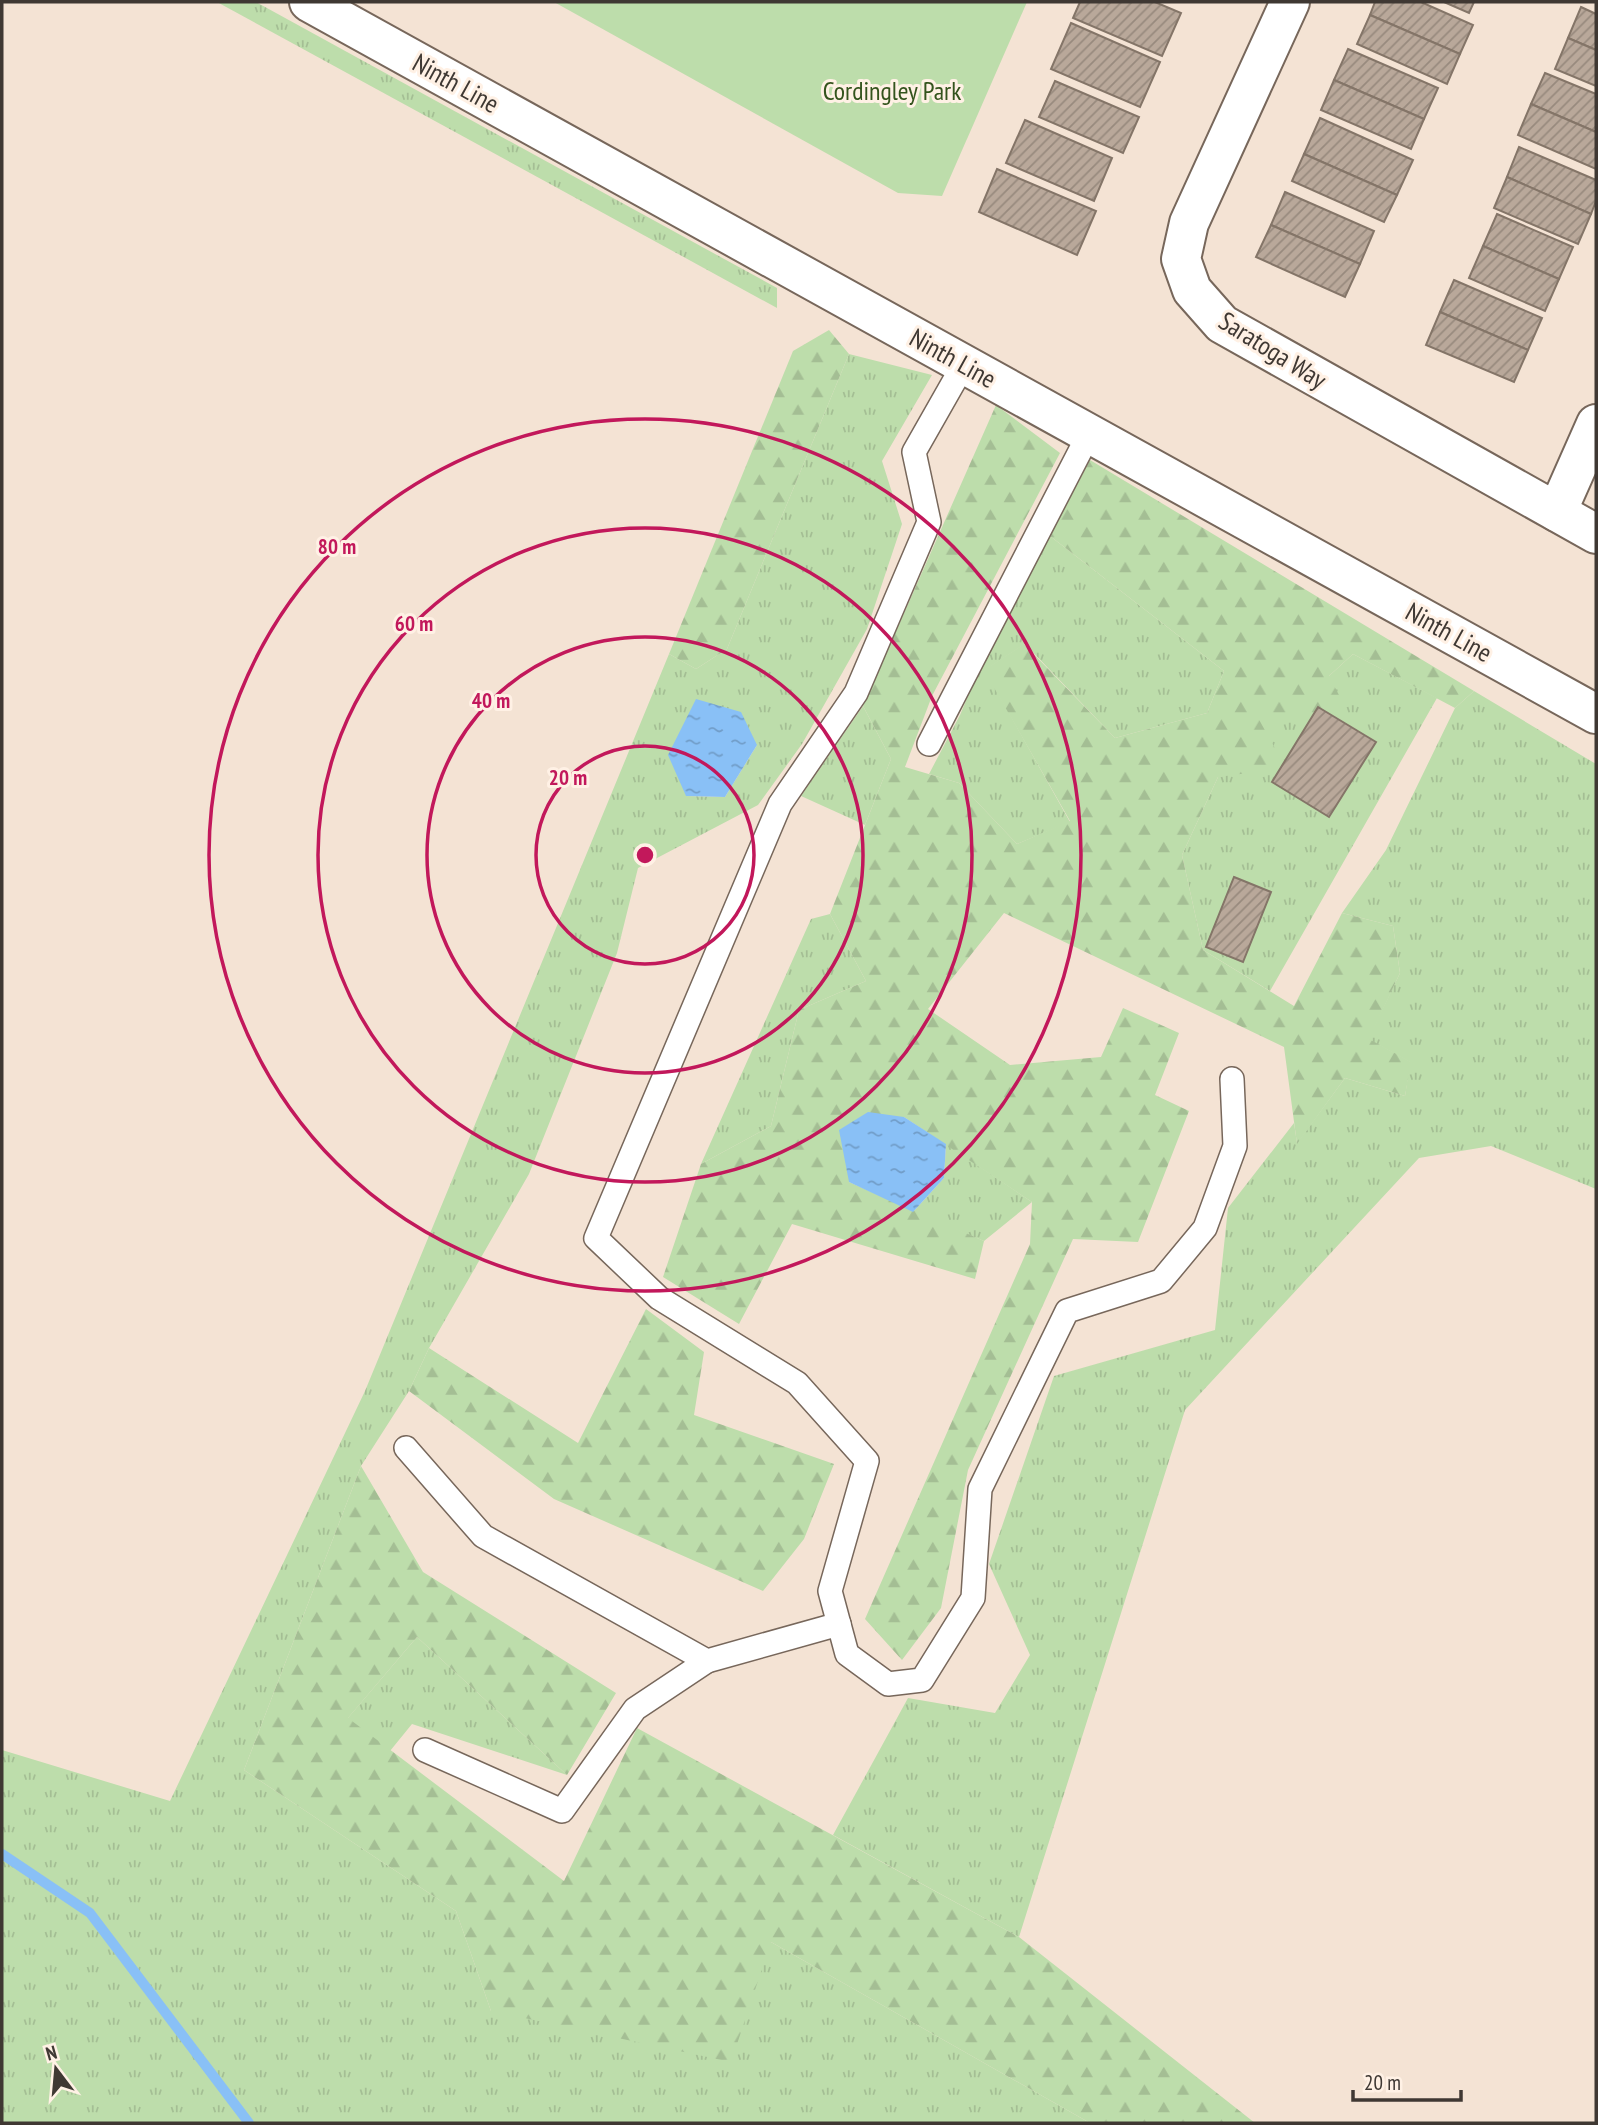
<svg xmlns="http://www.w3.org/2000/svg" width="1598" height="2125" viewBox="0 0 1598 2125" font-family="'PT Sans Narrow',sans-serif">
<defs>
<pattern id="grass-tufts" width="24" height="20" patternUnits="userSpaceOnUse" patternTransform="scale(1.75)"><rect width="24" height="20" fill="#bdddab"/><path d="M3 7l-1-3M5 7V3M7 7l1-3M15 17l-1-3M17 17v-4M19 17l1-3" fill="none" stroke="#a4be94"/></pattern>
<pattern id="forest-firs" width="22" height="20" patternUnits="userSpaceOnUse" patternTransform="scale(1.75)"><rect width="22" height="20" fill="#bdddab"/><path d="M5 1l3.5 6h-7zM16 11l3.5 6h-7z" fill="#a4be94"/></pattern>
<pattern id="water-ripples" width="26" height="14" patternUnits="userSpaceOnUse" patternTransform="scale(1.75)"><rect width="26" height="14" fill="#89c0f6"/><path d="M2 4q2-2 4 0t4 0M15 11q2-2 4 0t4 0" fill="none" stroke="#719dc8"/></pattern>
<pattern id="building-hatch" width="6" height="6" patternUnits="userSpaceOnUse" patternTransform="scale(1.75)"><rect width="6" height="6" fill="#b9a89a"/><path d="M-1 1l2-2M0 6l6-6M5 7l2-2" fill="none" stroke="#988a7e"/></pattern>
</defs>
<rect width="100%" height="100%" fill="#f4e3d4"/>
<g fill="url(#grass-tufts)" fill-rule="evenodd">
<path d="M217,2H256L777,288V308Z"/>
<path d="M849,354L932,375L882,461L902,524L867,629L802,744L758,805L638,868L617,953L529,1174L429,1348L409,1391L361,1466L244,1770L456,1911L491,2011L771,1942L1090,2123H2V1750L170,1801L365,1391L669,654L696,669L727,649ZM757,745L725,797L686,796Z"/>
<path d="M1050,536L1224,671L1207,713L1115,738L1025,644L985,670L1070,822L1017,844L959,783L929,774L960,715L1003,612Z"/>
<path d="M1353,654L1437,698L1270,991L1203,950L1182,855L1218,777L1256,716L1329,676Z"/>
<path d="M1474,691L1596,764V1189L1491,1146L1419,1158L1185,1410L1019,1937L833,1835L908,1698L995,1713L1030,1655L989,1564L1054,1376L1215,1330L1228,1208L1294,1123L1297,1143L1345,1078L1405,1096L1410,1062L1368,1039L1400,973L1393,926L1342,913L1386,850L1455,708Z"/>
<path d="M863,706L891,759L865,825L801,796Z"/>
<path d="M830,914L866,981L799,1010L771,1126L701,1164L811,919Z"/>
<path d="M946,1144L1032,1202L984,1241L913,1212L944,1178Z"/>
<path d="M417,1637L567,1775L412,1724L390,1751L347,1719Z"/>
</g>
<g fill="url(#forest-firs)">
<path d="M829,330L849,354L727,649L696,669L669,654L793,351Z"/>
<path d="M996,405L1060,453L932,696L905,767L959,783L1017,844L1070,821L984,670L1024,644L1115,738L1207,713L1224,671L1050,536L1090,460L1474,691L1455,708L1353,654L1329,676L1352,720L1257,716L1286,768L1218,777L1182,855L1203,950L1294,1006L1342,913L1393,926L1400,973L1369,1039L1411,1062L1405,1096L1345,1078L1297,1144L1284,1047L1004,913L928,1009L1010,1065L1101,1057L1123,1008L1179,1033L1155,1095L1189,1111L1138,1242L1073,1239L968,1470L941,1608L902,1660L865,1619L1030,1244L1032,1202L904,1117L849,1182L984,1241L975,1279L792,1224L739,1324L663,1277L701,1164L771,1126L799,1010L866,981L830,914L891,759L863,706Z"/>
<path d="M646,1309L704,1352L694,1415L834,1464L804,1539L763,1591L554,1499L409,1391L429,1348L578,1443Z"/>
<path d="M361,1466L423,1572L616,1693L567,1775L417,1637L348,1718L564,1881L637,1728L1019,1937L1255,2123H1090L771,1942L731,2062L491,2011L456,1911L244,1770Z"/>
</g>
<path fill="#bdddab" d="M554,2H1027L942,196L898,193Z"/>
<g fill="url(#water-ripples)">
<path d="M696,699L741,712L757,745L725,797L686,796L668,755Z"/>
<path d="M868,1112L904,1117L946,1144L944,1178L913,1212L849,1182L839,1130Z"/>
</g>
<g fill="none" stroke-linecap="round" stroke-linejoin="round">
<path stroke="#89c0f6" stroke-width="10" d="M2,1854L90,1913L249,2123"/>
</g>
<g fill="url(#building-hatch)" stroke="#847568" stroke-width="2">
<path d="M1080,2H1155L1181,13L1162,56L1073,18Z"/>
<path d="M1375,2H1421L1473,25L1460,54L1370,15Z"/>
<path d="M1444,2H1474L1469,13Z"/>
<path d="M1581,7L1596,14V50L1568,38Z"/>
<path d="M1370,15L1460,54L1447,84L1357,44Z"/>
<path d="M1071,23L1160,62L1140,107L1051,69Z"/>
<path d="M1568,38L1596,50V86L1555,69Z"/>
<path d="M1348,49L1438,88L1424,119L1334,80Z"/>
<path d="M1545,73L1596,94V132L1531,104Z"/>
<path d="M1334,80L1424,119L1411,149L1321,110Z"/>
<path d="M1055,81L1139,117L1123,153L1039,117Z"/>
<path d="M1531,104L1596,132V169L1518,135Z"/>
<path d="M1320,118L1413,160L1397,195L1304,154Z"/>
<path d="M1025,120L1112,158L1094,201L1006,163Z"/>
<path d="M1519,147L1596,180V201L1591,214L1507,177Z"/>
<path d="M1304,154L1397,195L1384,222L1292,181Z"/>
<path d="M997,169L1096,211L1077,255L979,212Z"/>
<path d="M1507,177L1591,214L1578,244L1494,208Z"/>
<path d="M1285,192L1374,231L1360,264L1271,225Z"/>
<path d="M1497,214L1573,247L1559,279L1483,246Z"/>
<path d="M1271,225L1360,264L1345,297L1256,257Z"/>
<path d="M1483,246L1559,279L1545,311L1469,278Z"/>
<path d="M1454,280L1542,318L1528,350L1440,312Z"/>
<path d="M1440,312L1528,350L1514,382L1426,345Z"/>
<path d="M1318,707L1376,742L1329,817L1272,782Z"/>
<path d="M1234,877L1271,892L1243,962L1206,947Z"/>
</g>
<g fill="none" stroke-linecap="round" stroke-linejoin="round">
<g stroke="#77675b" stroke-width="26">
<g id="lane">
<path d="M964,364L914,452L929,522L856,693L780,804L596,1238L659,1298L797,1383L867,1461L830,1591L847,1654L888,1684L922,1680L973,1598L980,1489L1067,1311L1161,1281L1205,1228L1235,1146L1232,1079"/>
<path d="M929,744L1089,434"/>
<path d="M406,1448L483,1536L707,1661L839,1624"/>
<path d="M425,1750L562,1811L635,1709L707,1661"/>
</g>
</g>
<g stroke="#77675b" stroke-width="42">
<g id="street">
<path d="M1290,2L1189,223L1181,259L1192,290L1222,324L1596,534"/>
<path d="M1557,512L1596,424"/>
</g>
</g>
<g stroke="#77675b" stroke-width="42">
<path id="secondary" d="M309,2L1596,714"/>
</g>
<use href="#lane" stroke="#fff" stroke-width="23"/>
<use href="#street" stroke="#fff" stroke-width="38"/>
<use href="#secondary" stroke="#fff" stroke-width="38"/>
</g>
<g fill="none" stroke="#c2185b" stroke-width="3.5">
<circle cx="645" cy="855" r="109"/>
<circle cx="645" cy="855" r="218"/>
<circle cx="645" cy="855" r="327"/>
<circle cx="645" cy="855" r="436"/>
</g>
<g text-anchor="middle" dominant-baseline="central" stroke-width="6" stroke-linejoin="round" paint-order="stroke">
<g font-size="26" fill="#3f3833" stroke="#fff1e5">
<text transform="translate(456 83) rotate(29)">Ninth Line</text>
<text transform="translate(1273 350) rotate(32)">Saratoga Way</text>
<text transform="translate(953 358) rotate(29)">Ninth Line</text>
<text transform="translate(1449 632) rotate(29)">Ninth Line</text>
</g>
<g font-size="26" fill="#34541d" stroke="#fff1e5">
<text x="892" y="90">Cordingley Park</text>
</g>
</g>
<circle cx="645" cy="855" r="10" fill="#c2185b" stroke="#fff1e5" stroke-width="3.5"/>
<g font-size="21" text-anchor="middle" font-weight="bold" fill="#c2185b" stroke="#fff1e5" stroke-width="6" stroke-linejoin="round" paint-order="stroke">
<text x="337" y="554">80 m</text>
<text x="414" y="631">60 m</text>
<text x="491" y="708">40 m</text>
<text x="568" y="785">20 m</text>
</g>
<rect width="1598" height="2125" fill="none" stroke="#3f3833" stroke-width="7"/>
<g transform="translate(56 2069) rotate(344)" stroke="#fff1e5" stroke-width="5" paint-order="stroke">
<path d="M0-5L12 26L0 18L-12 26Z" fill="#3f3833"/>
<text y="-10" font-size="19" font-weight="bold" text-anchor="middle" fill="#3f3833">N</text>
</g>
<path d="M1353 2090v10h108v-10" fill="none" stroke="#3f3833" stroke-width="3.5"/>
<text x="1364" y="2090" font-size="21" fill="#3f3833" stroke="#fff1e5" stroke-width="5" paint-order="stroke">20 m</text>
</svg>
